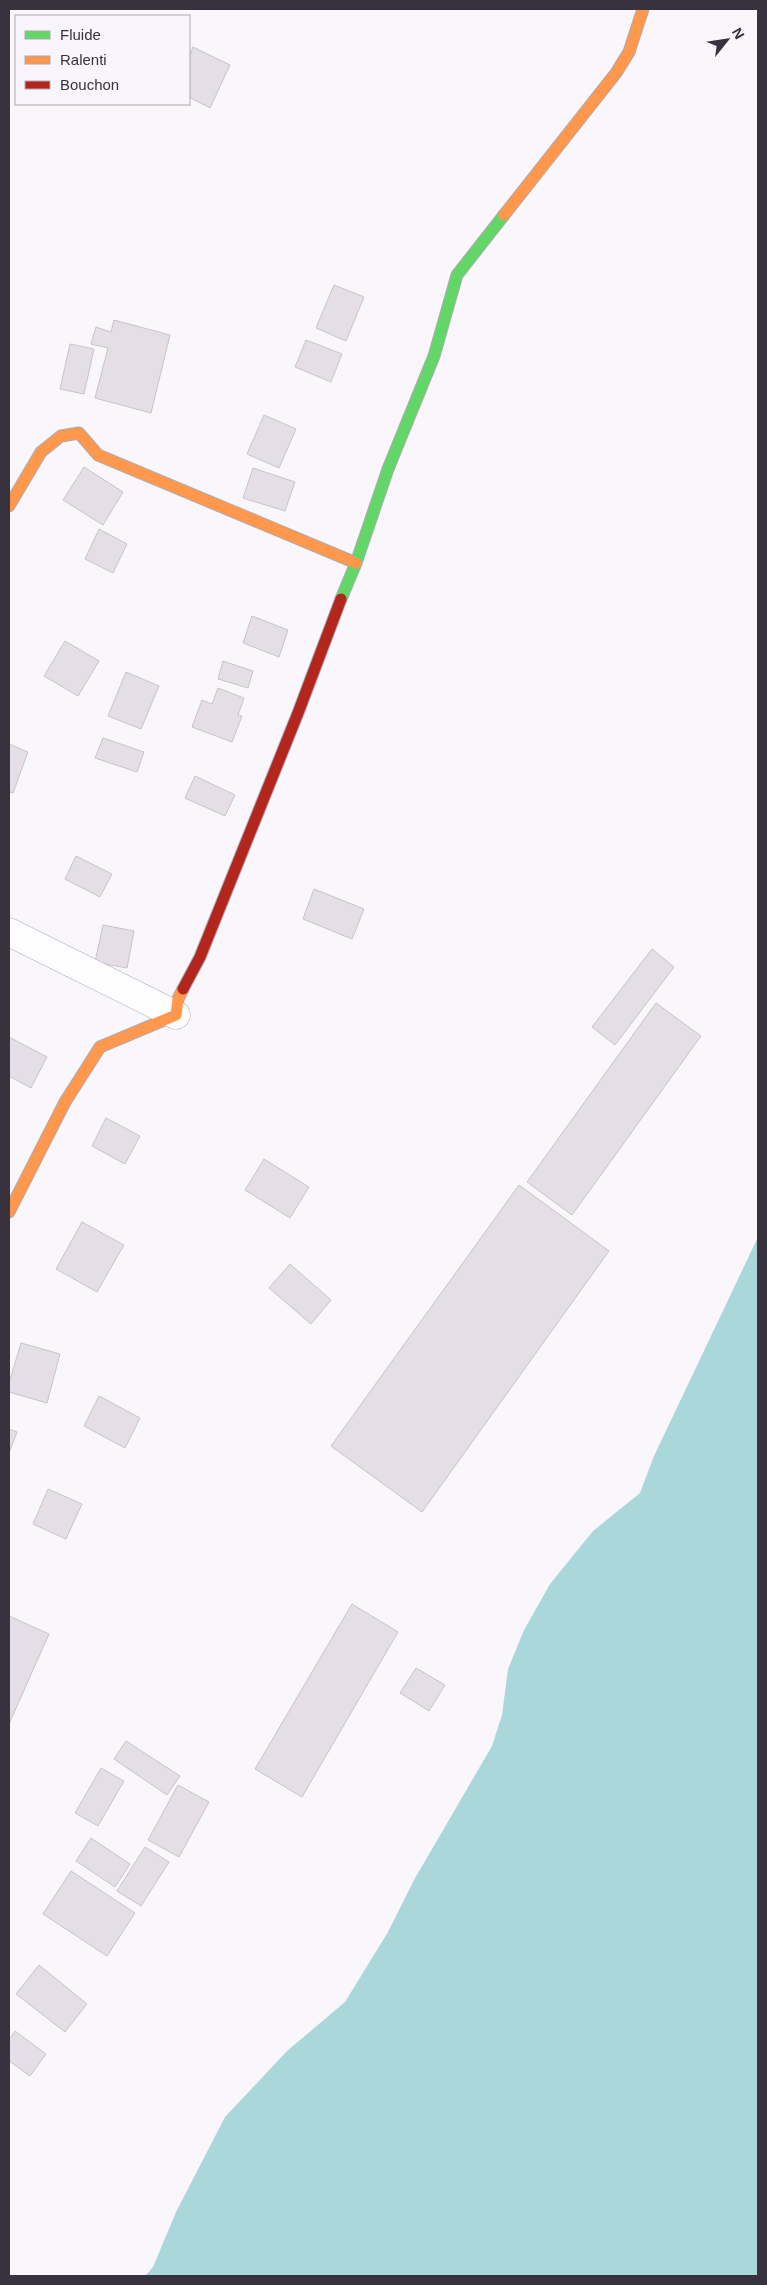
<svg xmlns="http://www.w3.org/2000/svg" width="767" height="2285" viewBox="0 0 767 2285" font-family="Arial,sans-serif">
<rect width="100%" height="100%" fill="#f9f7fb"/>
<path fill="#aad7da" d="M758,1237V2276H145L153,2267L176,2212L225,2117L287,2051L345,2002L388,1932L414,1880L492,1746L502,1715L508,1669L524,1630L550,1584L593,1531L640,1493L654,1456Z"/>
<g fill="#e6dee7" stroke="#c8c3c9">
<path d="M193,47L230,65L210,108L189,97V57Z"/>
<path d="M334,285L364,297L346,341L316,328Z"/>
<path d="M114,320L170,335L151,413L95,398L108,348L91,344L96,327L111,332Z"/>
<path d="M306,340L342,354L331,382L295,367Z"/>
<path d="M70,344L94,349L84,394L60,389Z"/>
<path d="M264,415L296,429L279,468L247,454Z"/>
<path d="M84,467L123,492L103,525L63,500Z"/>
<path d="M253,468L295,482L285,511L243,498Z"/>
<path d="M99,529L127,544L113,573L85,559Z"/>
<path d="M252,616L288,630L279,657L243,643Z"/>
<path d="M65,641L99,661L78,696L44,676Z"/>
<path d="M223,661L253,671L248,688L218,679Z"/>
<path d="M126,672L159,686L141,729L108,716Z"/>
<path d="M218,688L244,698L238,715L242,716L232,742L192,727L202,700L212,704Z"/>
<path d="M103,738L144,752L137,772L95,758Z"/>
<path d="M9,744L28,752L13,793L9,792Z"/>
<path d="M195,776L235,795L225,816L185,798Z"/>
<path d="M76,856L112,874L100,897L65,879Z"/>
<path d="M314,889L364,909L352,939L303,919Z"/>
<path d="M103,925L134,931L127,968L95,962Z"/>
<path d="M652,949L674,967L615,1045L592,1027Z"/>
<path d="M656,1003L701,1036L572,1215L527,1182Z"/>
<path d="M9,1037L47,1057L31,1088L9,1076Z"/>
<path d="M106,1118L140,1136L125,1164L92,1146Z"/>
<path d="M264,1159L309,1187L290,1218L245,1190Z"/>
<path d="M519,1185L609,1251L422,1512L331,1446Z"/>
<path d="M82,1222L124,1245L97,1292L56,1269Z"/>
<path d="M290,1264L331,1300L311,1324L269,1288Z"/>
<path d="M21,1343L60,1354L47,1403L9,1392V1383Z"/>
<path d="M99,1396L140,1418L125,1448L84,1426Z"/>
<path d="M9,1429L17,1432L9,1453Z"/>
<path d="M48,1489L82,1504L66,1539L33,1524Z"/>
<path d="M352,1604L398,1632L302,1797L255,1769Z"/>
<path d="M9,1616L49,1634L9,1724Z"/>
<path d="M416,1668L445,1685L429,1711L400,1693Z"/>
<path d="M126,1741L180,1776L167,1795L114,1759Z"/>
<path d="M101,1768L124,1781L98,1826L75,1813Z"/>
<path d="M178,1785L209,1802L179,1857L148,1840Z"/>
<path d="M91,1838L130,1864L115,1887L76,1861Z"/>
<path d="M145,1847L169,1862L141,1906L117,1891Z"/>
<path d="M71,1871L135,1913L107,1956L43,1914Z"/>
<path d="M39,1965L87,2004L65,2032L16,1994Z"/>
<path d="M15,2031L46,2054L30,2076L9,2061V2040Z"/>
</g>
<g fill="none" stroke-linecap="round" stroke-linejoin="round">
<g stroke="#aeacb2" stroke-width="29">
<path id="street" d="M9,932L176,1015"/>
</g>
<g stroke="#aeacb2" stroke-width="13">
<path id="fast" d="M341,599L356,563L388,469L434,356L457,275L504,215"/>
</g>
<g stroke="#aeacb2" stroke-width="13">
<g id="slow">
<path d="M504,215L616,73L629,52L643,9"/>
<path d="M9,506L41,452L61,436L79,433L98,455L356,563"/>
<path d="M9,1212L65,1102L100,1047L176,1015L178,999L183,989"/>
</g>
</g>
<g stroke="#aeacb2" stroke-width="13">
<path id="jam" d="M183,989L200,957L298,713L341,599"/>
</g>
<use href="#street" stroke="#fefefe" stroke-width="28"/>
<use href="#fast" stroke="#63d668" stroke-width="11"/>
<use href="#slow" stroke="#ff974d" stroke-width="11"/>
<use href="#jam" stroke="#b3261e" stroke-width="11"/>
</g>
<rect width="767" height="2285" fill="none" stroke="#37323d" stroke-width="20"/>
<rect x="15" y="15" width="175" height="90" fill="#f8f6fc" stroke="#aba8b0"/>
<rect x="25" y="31" width="25" height="8" fill="#63d668" stroke="#aba8b0"/>
<text x="60" y="40" font-size="15" fill="#37323d">Fluide</text>
<rect x="25" y="56" width="25" height="8" fill="#ff974d" stroke="#aba8b0"/>
<text x="60" y="65" font-size="15" fill="#37323d">Ralenti</text>
<rect x="25" y="81" width="25" height="8" fill="#b3261e" stroke="#aba8b0"/>
<text x="60" y="90" font-size="15" fill="#37323d">Bouchon</text>
<g transform="translate(727 40) rotate(60)" stroke="#f8f6fc" stroke-width="4" paint-order="stroke">
<path d="M0-4L9 19L0 12L-9 19Z" fill="#37323d"/>
<text y="-8" font-size="14" font-weight="bold" text-anchor="middle" fill="#37323d">N</text>
</g>
</svg>
